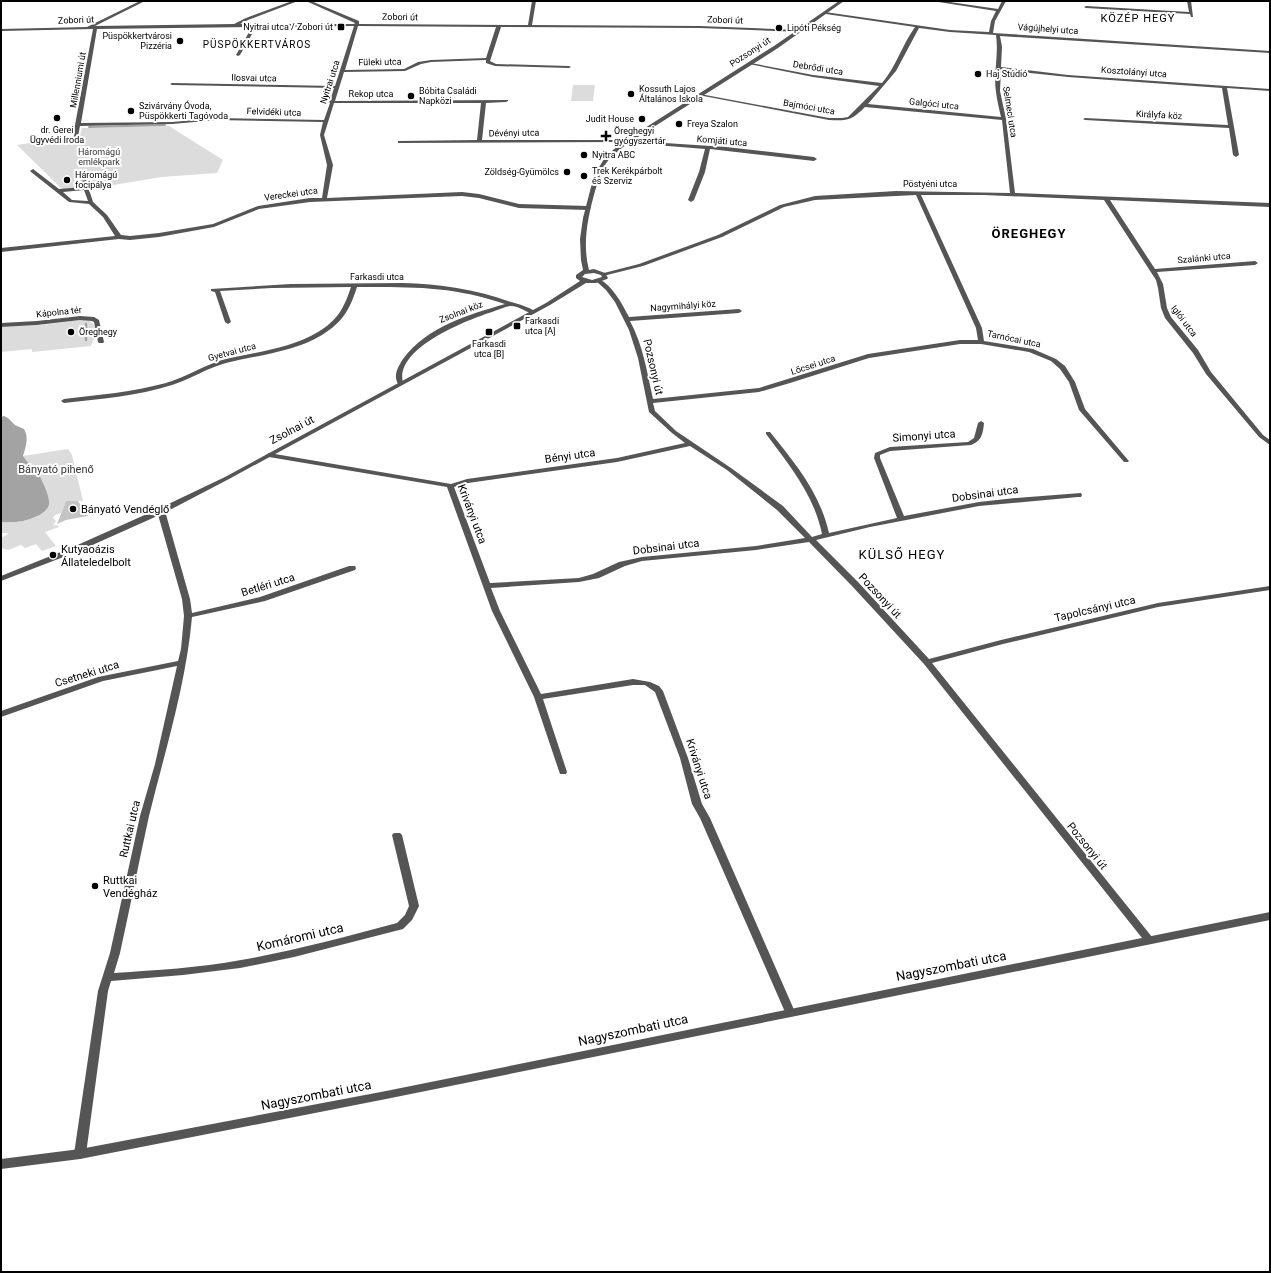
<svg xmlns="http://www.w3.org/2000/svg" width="1271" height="1273" viewBox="0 0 1271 1273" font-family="Roboto,sans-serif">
<rect width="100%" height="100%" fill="#fff"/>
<g fill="#dcdcdc">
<path d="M573,85H595L593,101H571Z"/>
<path d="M169,126L223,160L217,173L162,177L95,188L62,189L17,145L80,135L82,128Z"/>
<path d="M79,320C82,320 88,320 91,322C99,327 94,340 91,346L32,352V349L1,352V327L42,325Z"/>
<path d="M68,449L72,455L83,501H66L61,513L55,515L53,518L56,521L53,525L59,526V527L45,532L56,546L42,551L36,544L25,548L21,545L8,550L1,548V538L8,534L7,533H1V522C19,524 34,520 47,508C46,495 44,481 35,470C31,465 26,461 23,456Z"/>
</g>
<path fill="#a3a3a3" d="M4,416L8,418L15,425L24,429C29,438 26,446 23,456C26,461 31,465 35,469C40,475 50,496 49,503C49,509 42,514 37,516C25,522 14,523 1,522V417Z"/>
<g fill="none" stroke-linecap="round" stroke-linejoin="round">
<path stroke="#a3a3a3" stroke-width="2" d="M89,127L165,125"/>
<path stroke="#a3a3a3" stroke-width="2.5" d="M86,324V340"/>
</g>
<path fill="#c4c4c4" d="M66,501H78L88,516L66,520L57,524Z"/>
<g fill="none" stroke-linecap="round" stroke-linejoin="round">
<g fill="#555" fill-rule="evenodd">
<path d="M140,1H145L95,26L234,24L246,18L292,1H298L248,20L240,24H354L355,23L306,1H311L359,21V24L528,25L532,1H536L532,25L700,26L800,30H802V32L700,28L501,27L490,61L496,64L569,66L571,67L569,68L495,66L486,63V60L431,62L421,64L405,71L344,72L335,101L508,100V101L506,102L486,103L482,140H619L726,147L814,157L817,159L814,161L710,149L705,172L694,200L691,202L688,200L699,172L705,149L619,142L400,143H398V141L477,140L481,103H334L324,135L333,165L327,198L462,192L479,194L519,204L588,206L591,208L588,210L519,208L479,198L462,196L310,202L259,209L214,227L159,237L130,240L119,239L1,252V248L115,236L103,217L89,204L69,202L31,172L30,171L33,169L59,189L83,187L81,181L86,180L93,202L107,215L121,235L130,236L159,233L213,224L258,206L310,198H322L327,165L320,135L323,122L217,120L172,124L80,126L78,136L74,137L75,125L93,29L1,31V29L87,27ZM354,26L335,86L172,83L170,84L172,85L334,88L330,101L329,102L330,103L324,120L217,118L172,122L81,123L97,29L252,27L236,55L238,56L240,55L256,27ZM358,26L496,27L486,58L431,60L418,62L404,69L345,70ZM84,190L88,201L72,200L63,192Z"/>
<path d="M932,1H943L998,9L1002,1H1006L995,21L993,33L1270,51V53L1000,36L1002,47L1001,67L1068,75L1270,89V91L1227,88L1239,155L1236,157L1233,155L1229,128L1085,120L1083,119L1085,118L1228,125L1222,88L1068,77L1001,70L1000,91L1006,119L1015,193L1270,203V207L1110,200L1155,269L1255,261L1258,263L1255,265L1157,272L1163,284L1167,308L1171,317L1198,350L1211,372L1263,435L1270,440V445L1259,437L1206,374L1193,353L1165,318L1161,308L1158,288L1156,280L1104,200L984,195H921L982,328L984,341L1033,349L1056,359L1065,366L1075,382L1085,409L1128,460L1129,461L1128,462H1124L1079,410L1069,382L1060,369L1051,361L1029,352L981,344H960L869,358L790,383L759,392L653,403L655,411L676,431L731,468L783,506L812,537L822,534C814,495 790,466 766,434V432H770C795,463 820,493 829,533L897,518L874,458L875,453L890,447L968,442L974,438L978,423L981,421L984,423C983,433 982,441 971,445L890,451L880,455V458L904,516L979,502L1015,498L1081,493L1082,495L1081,497H1078L979,506L870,527L816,540L858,582L929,659L1001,640L1158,603L1270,586V590L1158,607L1003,644L932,663L1152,937L1154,940L1152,943L1149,944L1146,943L924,664L852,586L809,542L756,550L642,561L625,566L599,578L579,582L491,588L500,611L541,694L633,679L650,682L659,686L663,691L688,758L702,804L710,818L795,1012L794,1015L790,1016L786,1015L785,1012L700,818L692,804L680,758L655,692L645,685H633L543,699L567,772L566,774H560L534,697L492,611L447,487L269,457L266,455L269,453L451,484L467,479L617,458L685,443L672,433L649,412L638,358L629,330L615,302L606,290L596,281L599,279C613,286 622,304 629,317L739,309L742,311L739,313L630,321C643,345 647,372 653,399L759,388L868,354L960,340H978L976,328L916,195L815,200L784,207L722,237L643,266L603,276L600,274L639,264L718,235L780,205L815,196L896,191L1010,193L1002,120L865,107C852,120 848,121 829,120L698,95L700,94L829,118H842L848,117L879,86L813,77L749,64L751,63L813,75L882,83C896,67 902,45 915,27L826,14H825V12L950,30L989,32L991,21L996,11ZM919,28L950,32L996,35C999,56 993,73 996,92C997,100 999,109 1001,117L868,104L896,71ZM690,446L727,470L777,510L805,538L756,546L642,557L619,562L593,574L579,578L490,583L454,487L468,483L617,462Z"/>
<path d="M1187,1H1191L1193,17H1191L1190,14L1086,8L1084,7L1086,6L1189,12Z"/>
<path d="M402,283C440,284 475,289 511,302C519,304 529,307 536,312L533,314C526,312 517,305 510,306C504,307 498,310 492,312C467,320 394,348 403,383L400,385L398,384C393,375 398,367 403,359C428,326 468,315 505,304C453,286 411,287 357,287C350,309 343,322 322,335C294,352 258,355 226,363C207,368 191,379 172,385C137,396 100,399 64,403L61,401L64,399C98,395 133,392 166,383C186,377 203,366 222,360C254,352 290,349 318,332C338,320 344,308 351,287L272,288L220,291L231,322L228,324L225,322L215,292L211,291V289L291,284Z"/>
<path d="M80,316L94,317L99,320L104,342L103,343H99L98,342L94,322L92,321L80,320L37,325L1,327V323L37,321Z"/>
<path d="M158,509H161L165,511L190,599L192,613L260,597L349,566H355L356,568L355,570L265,601L192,617C186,685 165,751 149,816C139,862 130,907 120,953L114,973C156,970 199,968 241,960C293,951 345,937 397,923L405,915L409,906L392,835L394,833H400L402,835L419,906L412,920L403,929L294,957L240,968L183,975L111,981L108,991L86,1154L84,1157L80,1159L76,1157L74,1154L98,991L110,953L140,816L155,764L177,666L103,681L1,717V711L98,677L178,661L181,649L184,616L182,599L157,511Z"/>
</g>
<g fill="#555" fill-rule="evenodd">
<path d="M839,1H844L778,48L630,142C622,148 613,154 607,162C601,170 598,182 595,191C588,217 582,243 589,270L594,269L605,273L608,278L607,279L596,283H586L550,305L229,479L164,513L79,551L1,581V576L73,547L158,509L225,477L546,303L580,281L576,278V275L583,270L581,260L580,239L583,218L591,187L598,169L604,159L613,150L626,140L774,46ZM594,273L601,275L602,277L592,280L582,277L585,274Z"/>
<path d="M1270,912V920L386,1099L80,1159L1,1169V1159L80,1149L386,1091Z"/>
</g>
</g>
<g fill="#000" stroke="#fff" stroke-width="1.5">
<rect x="337" y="23" width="8" height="8" rx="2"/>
<circle cx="779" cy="28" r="4"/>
<circle cx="180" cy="41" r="4"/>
<circle cx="978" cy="74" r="4"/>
<circle cx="631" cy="94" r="4"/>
<circle cx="411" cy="96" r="4"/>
<circle cx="131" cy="111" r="4"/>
<circle cx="57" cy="118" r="4"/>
<circle cx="642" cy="119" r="4"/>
<circle cx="679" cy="124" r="4"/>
<path d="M604 130h4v4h4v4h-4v4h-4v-4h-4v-4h4z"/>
<circle cx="584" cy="155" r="4"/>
<circle cx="567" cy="172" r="4"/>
<circle cx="584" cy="176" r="4"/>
<circle cx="67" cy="180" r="4"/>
<rect x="513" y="322" width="8" height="8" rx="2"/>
<circle cx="71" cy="332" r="4"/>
<rect x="485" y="328" width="8" height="8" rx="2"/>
<circle cx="73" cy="509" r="4"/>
<circle cx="53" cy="555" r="4"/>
<circle cx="95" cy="886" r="4"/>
</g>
<g text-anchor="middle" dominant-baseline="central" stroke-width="4" stroke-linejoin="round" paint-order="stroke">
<g font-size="9" fill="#000" stroke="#fff">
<text transform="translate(400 17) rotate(1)">Zobori út</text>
<text transform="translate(76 20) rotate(-2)">Zobori út</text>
<text transform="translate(725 20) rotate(2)">Zobori út</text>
<text transform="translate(1048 29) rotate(4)">Vágújhelyi utca</text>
<text transform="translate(750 52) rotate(-33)">Pozsonyi út</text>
<text transform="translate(380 62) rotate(-1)">Füleki utca</text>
<text transform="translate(818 68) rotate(9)">Debrődi utca</text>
<text transform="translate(1134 72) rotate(4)">Kosztolányi utca</text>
<text transform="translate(254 78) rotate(1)">Ilosvai utca</text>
<text transform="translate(78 80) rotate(-80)">Millenniumi út</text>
<text transform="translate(330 82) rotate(-72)">Nyitrai utca</text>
<text x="371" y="94">Rekop utca</text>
<text transform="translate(934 104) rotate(6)">Galgóci utca</text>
<text transform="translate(809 107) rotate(10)">Bajmóci utca</text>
<text transform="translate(274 112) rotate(2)">Felvidéki utca</text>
<text transform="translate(1010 112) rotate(81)">Selmeci utca</text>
<text transform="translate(1159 115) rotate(3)">Királyfa köz</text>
<text transform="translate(514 133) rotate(-1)">Dévényi utca</text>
<text transform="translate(722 141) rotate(5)">Komjáti utca</text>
<text x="930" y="184">Pöstyéni utca</text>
<text transform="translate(291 194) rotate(-8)">Vereckei utca</text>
<text transform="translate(1204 258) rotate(-5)">Szalánki utca</text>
<text x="377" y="277">Farkasdi utca</text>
<text transform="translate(683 306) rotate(-4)">Nagymihályi köz</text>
<text transform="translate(59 312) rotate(-6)">Kápolna tér</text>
<text transform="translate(461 312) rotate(-21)">Zsolnai köz</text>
<text transform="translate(1184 321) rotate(53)">Iglói utca</text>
<text transform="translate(1014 339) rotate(12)">Tarnócai utca</text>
<text transform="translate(232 352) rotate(-15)">Gyetvai utca</text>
<text transform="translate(813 365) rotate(-18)">Lőcsei utca</text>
</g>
<g font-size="9" fill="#000" stroke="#fff" text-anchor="start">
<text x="333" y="27" text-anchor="end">Nyitrai utca / Zobori út</text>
<text x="787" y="28">Lipóti Pékség</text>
<text x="172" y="36" text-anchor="end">Püspökkertvárosi<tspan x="172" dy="10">Pizzéria</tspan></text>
<text x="986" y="74">Haj Stúdió</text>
<text x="639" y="89">Kossuth Lajos<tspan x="639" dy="10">Általános Iskola</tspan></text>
<text x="419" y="91">Bóbita Családi<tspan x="419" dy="10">Napközi</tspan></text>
<text x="139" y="106">Szivárvány Óvoda,<tspan x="139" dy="10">Püspökkerti Tagóvoda</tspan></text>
<text x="634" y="119" text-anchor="end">Judit House</text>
<text x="687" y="124">Freya Szalon</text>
<text x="57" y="130" text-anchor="middle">dr. Gerei<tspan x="57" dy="10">Ügyvédi Iroda</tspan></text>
<text x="614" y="131">Öreghegyi<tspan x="614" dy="10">gyógyszertár</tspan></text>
<text x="592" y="155">Nyitra ABC</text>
<text x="592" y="171">Trek Kerékpárbolt<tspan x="592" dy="10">és Szerviz</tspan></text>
<text x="559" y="172" text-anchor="end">Zöldség-Gyümölcs</text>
<text x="75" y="175">Háromágú<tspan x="75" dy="10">focipálya</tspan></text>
<text x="525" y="321">Farkasdi<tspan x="525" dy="10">utca [A]</tspan></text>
<text x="79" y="332">Öreghegy</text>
<text x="489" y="344" text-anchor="middle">Farkasdi<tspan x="489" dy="10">utca [B]</tspan></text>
</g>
<g font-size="9" fill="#333" stroke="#fff">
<text x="99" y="152">Háromágú<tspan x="99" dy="10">emlékpark</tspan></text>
</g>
<g font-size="10" letter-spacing="1" fill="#000" stroke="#fff">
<text x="257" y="44">PÜSPÖKKERTVÁROS</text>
</g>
<g font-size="11" letter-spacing="1" fill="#000" stroke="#fff">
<text x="1138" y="18">KÖZÉP HEGY</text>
</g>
<g font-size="11" fill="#000" stroke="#fff">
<text transform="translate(653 367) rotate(77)">Pozsonyi út</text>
<text transform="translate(292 430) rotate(-28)">Zsolnai út</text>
<text transform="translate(924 436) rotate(-4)">Simonyi utca</text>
<text transform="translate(570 456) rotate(-8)">Bényi utca</text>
<text transform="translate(985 494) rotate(-8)">Dobsinai utca</text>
<text transform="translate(472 514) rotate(69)">Kriványi utca</text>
<text transform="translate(666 547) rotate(-7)">Dobsinai utca</text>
<text transform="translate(268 585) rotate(-17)">Betléri utca</text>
<text transform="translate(880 596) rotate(47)">Pozsonyi út</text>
<text transform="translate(1095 609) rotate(-13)">Tapolcsányi utca</text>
<text transform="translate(87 674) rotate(-17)">Csetneki utca</text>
<text transform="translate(699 769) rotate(72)">Kriványi utca</text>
<text transform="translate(130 829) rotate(-77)">Ruttkai utca</text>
<text transform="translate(1087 846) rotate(51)">Pozsonyi út</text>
</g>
<g font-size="11" fill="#333" stroke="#fff">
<text x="56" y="469">Bányató pihenő</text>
</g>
<g font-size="11" fill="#000" stroke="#fff" text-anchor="start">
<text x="81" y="509">Bányató Vendéglő</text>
<text x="61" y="549">Kutyaoázis<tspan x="61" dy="13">Állateledelbolt</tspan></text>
<text x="103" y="880">Ruttkai<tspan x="103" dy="13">Vendégház</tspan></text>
</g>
<g font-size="13" font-weight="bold" letter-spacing="1" fill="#000" stroke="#fff">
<text x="1029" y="233">ÖREGHEGY</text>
</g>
<g font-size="13" letter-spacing="1" fill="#000" stroke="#fff">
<text x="902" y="554">KÜLSŐ HEGY</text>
</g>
<g font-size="13" fill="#000" stroke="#fff">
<text transform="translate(300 937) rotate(-13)">Komáromi utca</text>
<text transform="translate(951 966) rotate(-11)">Nagyszombati utca</text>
<text transform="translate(633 1030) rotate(-12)">Nagyszombati utca</text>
<text transform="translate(316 1095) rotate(-11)">Nagyszombati utca</text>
</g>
</g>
<rect width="1271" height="1273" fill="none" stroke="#000000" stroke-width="4"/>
</svg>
